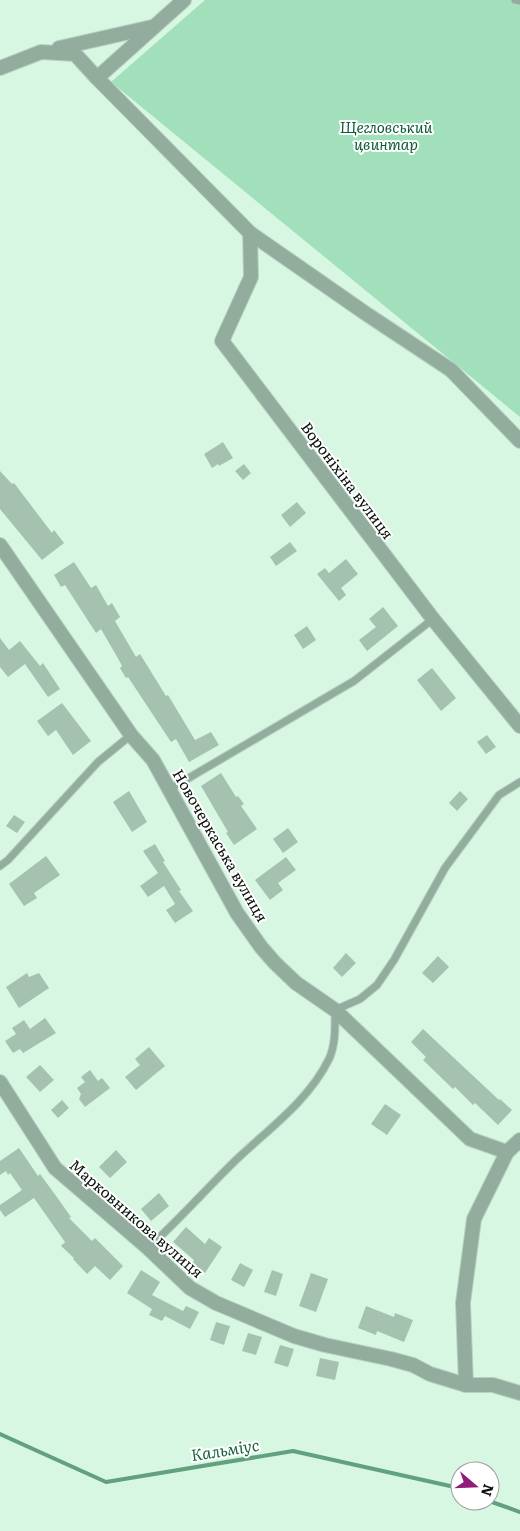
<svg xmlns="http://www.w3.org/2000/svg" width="520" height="1531" viewBox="0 0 520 1531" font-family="Literata,serif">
<rect width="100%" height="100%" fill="#d8f7e3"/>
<path fill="#a2e0bb" d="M205,0H520V417L111,82Z"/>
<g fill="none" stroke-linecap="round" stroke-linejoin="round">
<g stroke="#62a17d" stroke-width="4">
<path d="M0,1434L106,1482L293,1451L450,1486L460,1490"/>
<path d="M489,1501L520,1512"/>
</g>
</g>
<g fill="#a4c2af">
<path d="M223,442L233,458L219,466L218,464L212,468L204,454Z"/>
<path d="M244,464L251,473L243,480L235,471Z"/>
<path d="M0,471L12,484L14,483L52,533L54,530L64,543L42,560L0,509Z"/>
<path d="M297,502L306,513L290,527L281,515Z"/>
<path d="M290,542L297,551L276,566L270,557Z"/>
<path d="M346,559L358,574L341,588L346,595L339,601L317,574L325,568L329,573Z"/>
<path d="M74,562L91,588L96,585L108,606L112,603L120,617L115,621L136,657L140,654L166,696L168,695L195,740L211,732L219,745L189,762L176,739L171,742L128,677L126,678L120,668L122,666L120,662L101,629L96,633L65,585L61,587L54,575Z"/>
<path d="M383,607L398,626L367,651L359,640L376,627L369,619Z"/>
<path d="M307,626L316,640L303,649L294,635Z"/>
<path d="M0,638L9,650L20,641L40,666L43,663L60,689L48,697L25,664L8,677L0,667Z"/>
<path d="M432,668L456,698L441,711L417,680Z"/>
<path d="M62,703L91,741L73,755L56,730L48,736L37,721Z"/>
<path d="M487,735L496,747L486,754L477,742Z"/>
<path d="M221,773L236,797L238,796L244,804L241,806L257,829L234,845L226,833L228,832L201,786Z"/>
<path d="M129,791L147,822L132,832L113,802Z"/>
<path d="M460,791L468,799L457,811L449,803Z"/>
<path d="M14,815L25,822L17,833L6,826Z"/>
<path d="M288,828L298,842L283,853L273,839Z"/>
<path d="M155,844L165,861L163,862L181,890L179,891L193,911L175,923L166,910L175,904L164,886L148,897L140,886L158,873L143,851Z"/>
<path d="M46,856L60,875L34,893L37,898L24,906L9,884Z"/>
<path d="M286,857L296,870L278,883L283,890L270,900L255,880Z"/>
<path d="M346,953L356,963L342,977L333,968Z"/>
<path d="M438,956L449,967L433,983L422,973Z"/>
<path d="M27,973L29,977L39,973L49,988L19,1008L6,987Z"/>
<path d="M45,1018L56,1033L23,1053L20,1049L13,1053L5,1041L16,1034L12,1028L24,1020L30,1029Z"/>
<path d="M423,1029L499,1100L500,1099L512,1110L498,1125L475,1103L473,1105L455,1087L453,1089L423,1060L426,1057L411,1042Z"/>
<path d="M149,1047L165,1066L136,1090L125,1077L140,1065L135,1059Z"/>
<path d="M40,1065L54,1080L40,1092L26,1077Z"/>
<path d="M90,1070L98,1081L102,1078L110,1088L85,1107L79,1099L81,1094L77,1088L85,1082L81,1077Z"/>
<path d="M62,1100L69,1108L58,1118L51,1110Z"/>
<path d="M385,1104L401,1115L387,1135L371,1124Z"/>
<path d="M19,1148L38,1176L40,1174L59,1200L71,1217L69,1218L92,1241L95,1238L123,1266L110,1280L95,1266L87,1274L73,1259L74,1258L61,1246L65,1242L34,1198L5,1217L0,1210V1205L22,1190L10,1173L8,1175L6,1171L0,1175V1161Z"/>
<path d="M116,1150L127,1162L110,1178L99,1167Z"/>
<path d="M159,1193L169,1206L151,1221L141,1209Z"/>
<path d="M186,1227L205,1244L209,1238L222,1247L205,1273L192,1264L194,1260L173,1242Z"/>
<path d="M240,1263L253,1270L244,1287L231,1280Z"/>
<path d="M141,1270L160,1282L152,1295L183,1311L186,1306L199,1312L190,1329L165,1316L162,1321L149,1315L152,1309L127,1293Z"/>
<path d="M272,1270L283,1274L276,1296L264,1292Z"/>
<path d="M311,1273L328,1279L316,1312L299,1306Z"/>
<path d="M366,1306L394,1317L395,1313L413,1320L404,1342L377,1331L376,1335L358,1328Z"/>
<path d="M216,1322L230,1326L224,1345L210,1340Z"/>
<path d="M248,1333L262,1337L256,1355L242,1351Z"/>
<path d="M280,1345L294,1349L288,1367L274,1363Z"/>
<path d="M320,1358L339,1362L335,1380L316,1376Z"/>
</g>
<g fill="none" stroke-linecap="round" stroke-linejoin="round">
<g stroke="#b6d2c0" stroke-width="9">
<g id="lane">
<path d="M515,0L520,1"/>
<path d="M170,789L354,681L433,619"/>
<path d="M0,866L8,860L98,762L131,735"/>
<path d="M148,1248C179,1220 207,1188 237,1159C270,1128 309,1100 329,1059C336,1044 335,1026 335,1010L360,999L377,985L394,960L445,868L499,795L520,782"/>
</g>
</g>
<g stroke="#b6d2c0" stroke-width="16">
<g id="street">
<path d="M59,48L152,27"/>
<path d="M0,68L41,52L75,54L97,78L184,0"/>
<path d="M97,78L250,233L365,313L451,370L520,441"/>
<path d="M250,233L251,277L222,341L433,619L520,726"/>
<path d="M0,545L131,735L153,760L237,913L261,947L275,963L296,983L335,1010L470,1139L507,1152"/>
<path d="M0,1082L55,1168L148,1248L190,1288L216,1303L294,1336L325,1345L391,1359L413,1365L430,1374L466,1385H493L520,1393"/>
<path d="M466,1385L463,1303L474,1219L507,1152L520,1140"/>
</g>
</g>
<use href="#lane" stroke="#92ad9d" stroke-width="7"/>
<use href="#street" stroke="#92ad9d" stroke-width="14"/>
</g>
<g text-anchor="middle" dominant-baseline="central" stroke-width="4" stroke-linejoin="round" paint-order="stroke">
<g font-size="15" font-style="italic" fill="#0d5c39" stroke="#fff">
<text x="386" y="126">Щегловський<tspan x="386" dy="17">цвинтар</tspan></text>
</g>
<g font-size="15" fill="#060f09" stroke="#fff">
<text transform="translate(348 480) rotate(53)">Вороніхіна вулиця</text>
<text transform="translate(221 845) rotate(60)">Новочеркаська вулиця</text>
<text transform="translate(137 1218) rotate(41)">Марковникова вулиця</text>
</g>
<g font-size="16" font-style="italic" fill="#186340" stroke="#fff">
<text transform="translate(225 1449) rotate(-9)">Кальміус</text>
</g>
</g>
<g transform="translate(475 1486) rotate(109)"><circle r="24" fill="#ffffff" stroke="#9b9f9d"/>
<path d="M0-4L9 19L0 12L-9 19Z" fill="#921c7a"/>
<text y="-8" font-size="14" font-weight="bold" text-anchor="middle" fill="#060f09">N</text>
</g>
</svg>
